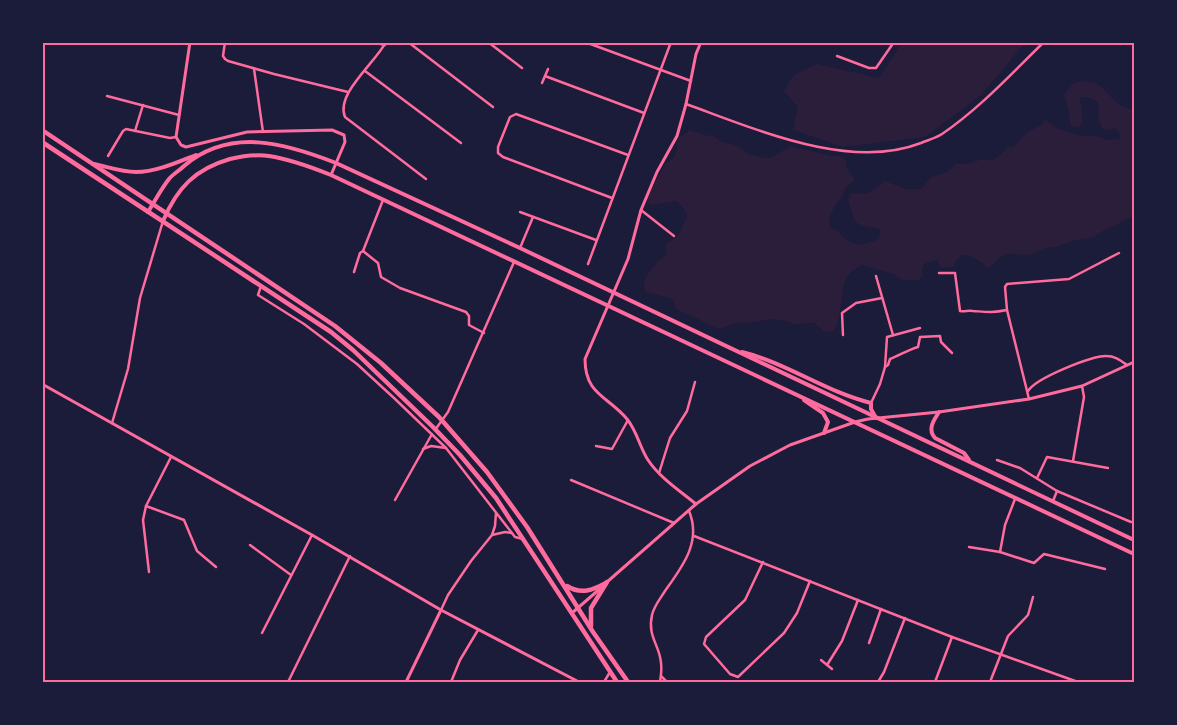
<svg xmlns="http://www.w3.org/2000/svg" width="1177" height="725" viewBox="0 0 1177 725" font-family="'Work Sans',sans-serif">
<rect width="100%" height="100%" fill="#1b1b3a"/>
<g fill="#2a1e3b">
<path d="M902,43H1025L981,95L925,137L842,147L793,130L798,107L784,91L794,75L816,64L879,78Z"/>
<path d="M1080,81C1085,82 1095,81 1099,85C1110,94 1118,110 1134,109V216L1097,234L1095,237L1075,240L1056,247H1049L1031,255L1008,254L999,258L990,267H987C978,260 974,255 961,255L954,264V267L941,268L937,260L924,264L922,270L923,276L918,280H901L894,274L862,265C833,277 847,309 834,331L824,332L814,323L794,324L783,320L770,319L757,322L737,323L719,329L676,309L673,299L670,298L645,292L644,285L646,276L658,261L666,255L667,253L665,247L666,244L678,236L687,216L683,207L676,201L652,205L649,204L647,198L665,164L675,157L679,138L690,130L704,135L713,136L721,141L735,145L750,155L765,158H772L790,146L832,156H841L846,161V167L855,180L845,188L842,197L836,204L829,218V227L838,231L846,240L859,245L877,240L879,238L880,229L861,225L855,222L848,200L850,194C855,192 857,194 862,194C871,193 878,187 885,181L906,189H921L931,177L949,171L955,164H965L980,160H992L998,157L1009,146L1012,148L1029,131L1043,124L1044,121H1047L1058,129L1083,136H1095L1107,140L1120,139L1121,136L1115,128L1109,130L1102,128L1099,121L1098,103C1094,99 1085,96 1080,98L1083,122L1079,127L1072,126L1070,124L1069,111L1064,94L1072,85Z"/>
</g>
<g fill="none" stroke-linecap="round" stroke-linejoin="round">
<g stroke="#ff6b9d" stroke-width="2.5">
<path d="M225,42L223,56L225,59L228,61L274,74L348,92"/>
<path d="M372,42L385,45"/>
<path d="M386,42C376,62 335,94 345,117L426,179"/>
<path d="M408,42L493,107"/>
<path d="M488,42L522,68"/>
<path d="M585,42L691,81"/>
<path d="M837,56L869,68H876L894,42"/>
<path d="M254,69L263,132"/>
<path d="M365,71L461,143"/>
<path d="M545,76L644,113"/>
<path d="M542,83L548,69"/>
<path d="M107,96L179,115"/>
<path d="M686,104C756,129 849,171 921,143C928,140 936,138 942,134C980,108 1011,74 1044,42"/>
<path d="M135,131L143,105"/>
<path d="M108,156L123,131L126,129L170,138L176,137"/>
<path d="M612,198L503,157L498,153V147L510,117L516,114L628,155"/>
<path d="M641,210L674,236"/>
<path d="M520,212L596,240"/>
<path d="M520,248L533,217"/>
<path d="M363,251L378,263L381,277L400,288L466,312L469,316V325L484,333"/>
<path d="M588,264L671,42"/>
<path d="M354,272L360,253L363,251L383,200"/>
<path d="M939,273H955L960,311C965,312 968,310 973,311C987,312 992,313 1007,310"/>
<path d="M876,276L893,335"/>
<path d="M261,286L258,295L304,324L357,364L394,398L446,448L515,537L523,539"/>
<path d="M843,335L842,313L856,303L882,298"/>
<path d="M885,367L888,365L890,359C900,355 908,350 918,347L920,337L940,336L941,342L952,353"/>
<path d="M1028,391C1036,378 1091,356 1106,356C1115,356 1120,360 1127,365"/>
<path d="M1029,399L1007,310L1005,287L1007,284L1069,279L1119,253"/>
<path d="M871,403L880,384L885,367L887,337L920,328"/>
<path d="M112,423L128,369L140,298L163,221"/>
<path d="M435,430L448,412L514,262"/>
<path d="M596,446L612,449L628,420"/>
<path d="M423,449L431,446L446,448"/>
<path d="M997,460L1020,468L1057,491L1131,522"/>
<path d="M1073,461L1084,397L1082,386"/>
<path d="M659,473L670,438L687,411L695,382"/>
<path d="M1037,478L1047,457L1108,468"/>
<path d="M571,480L674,523"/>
<path d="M395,500L432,434"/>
<path d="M1053,501L1057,491"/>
<path d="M146,506L184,520L197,551L216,567"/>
<path d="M492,535L505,532L512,533"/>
<path d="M694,536L952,637L1078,682"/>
<path d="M250,545L291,575"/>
<path d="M969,547L1000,552L1034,563L1044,554L1105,569"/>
<path d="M1000,552L1005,525L1015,499"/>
<path d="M763,562L745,600L706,637L704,644L730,674L738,677L784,633L797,613L810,581"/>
<path d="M149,572L143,520L146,506L171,457"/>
<path d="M441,610L448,595L471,561L492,535L495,526L496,513"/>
<path d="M262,633L312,535"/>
<path d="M869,643L881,609"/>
<path d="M821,660L832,669"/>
<path d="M827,665L842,641L858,600"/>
<path d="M661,676L667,682"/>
<path d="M288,682L350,556"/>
<path d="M451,682L460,660L478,630"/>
<path d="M604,682L610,672"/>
<path d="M660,682C661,676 662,670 661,663C660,646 647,636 652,615C654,606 660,599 665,591C682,567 702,542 689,511"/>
<path d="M878,682L884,672L905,618"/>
<path d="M935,682L952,637"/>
<path d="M990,682L1008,636L1028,615L1033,597"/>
</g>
<g stroke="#ff6b9d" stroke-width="3">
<path d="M190,42L176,137L181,145L186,147L247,132L332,130L344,135L345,142L331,175"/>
<path d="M42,384L312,535L441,610L579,682"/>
<path d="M696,504C680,491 660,478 648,460C640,448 637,431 627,419C608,396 585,395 585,359L628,259L641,210L657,172L677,136L686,104L696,54L701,42"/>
<path d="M607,582L696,504L750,466L790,445L855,422L868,419L939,412L1029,399L1082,386L1134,362"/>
<path d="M572,613L602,587"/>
<path d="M406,682L441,610"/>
</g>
<g stroke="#ff6b9d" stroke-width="4">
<path d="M94,164C108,167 122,172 136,172C156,172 178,162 196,155"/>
<path d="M148,212C155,201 161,189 169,179C173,174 179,171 184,166C230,127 285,143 336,163L520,248L1134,540"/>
<path d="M163,221C177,188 195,169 230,159C243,156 256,154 269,156C290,159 311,167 331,175L1134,554"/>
<path d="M742,352C787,363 826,392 871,403V409L876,418"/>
<path d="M804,400L823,413L828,422L824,433"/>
<path d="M939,412C934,420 927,429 935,438L964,453L969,460"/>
</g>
<g stroke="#ff6b9d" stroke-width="4.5">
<path d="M42,130L335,326L381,363L439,417L487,472L527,527L593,632L628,682"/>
<path d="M42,142L331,332L353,350L433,427L460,455L496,498L617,682"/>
<path d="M567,586C581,595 593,590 606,583"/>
<path d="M591,626V608L607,582"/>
</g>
</g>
<rect width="1177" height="725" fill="none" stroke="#1b1b3a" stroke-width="88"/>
<rect x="44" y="44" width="1089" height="637" fill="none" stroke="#ff6b9d" stroke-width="2"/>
</svg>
